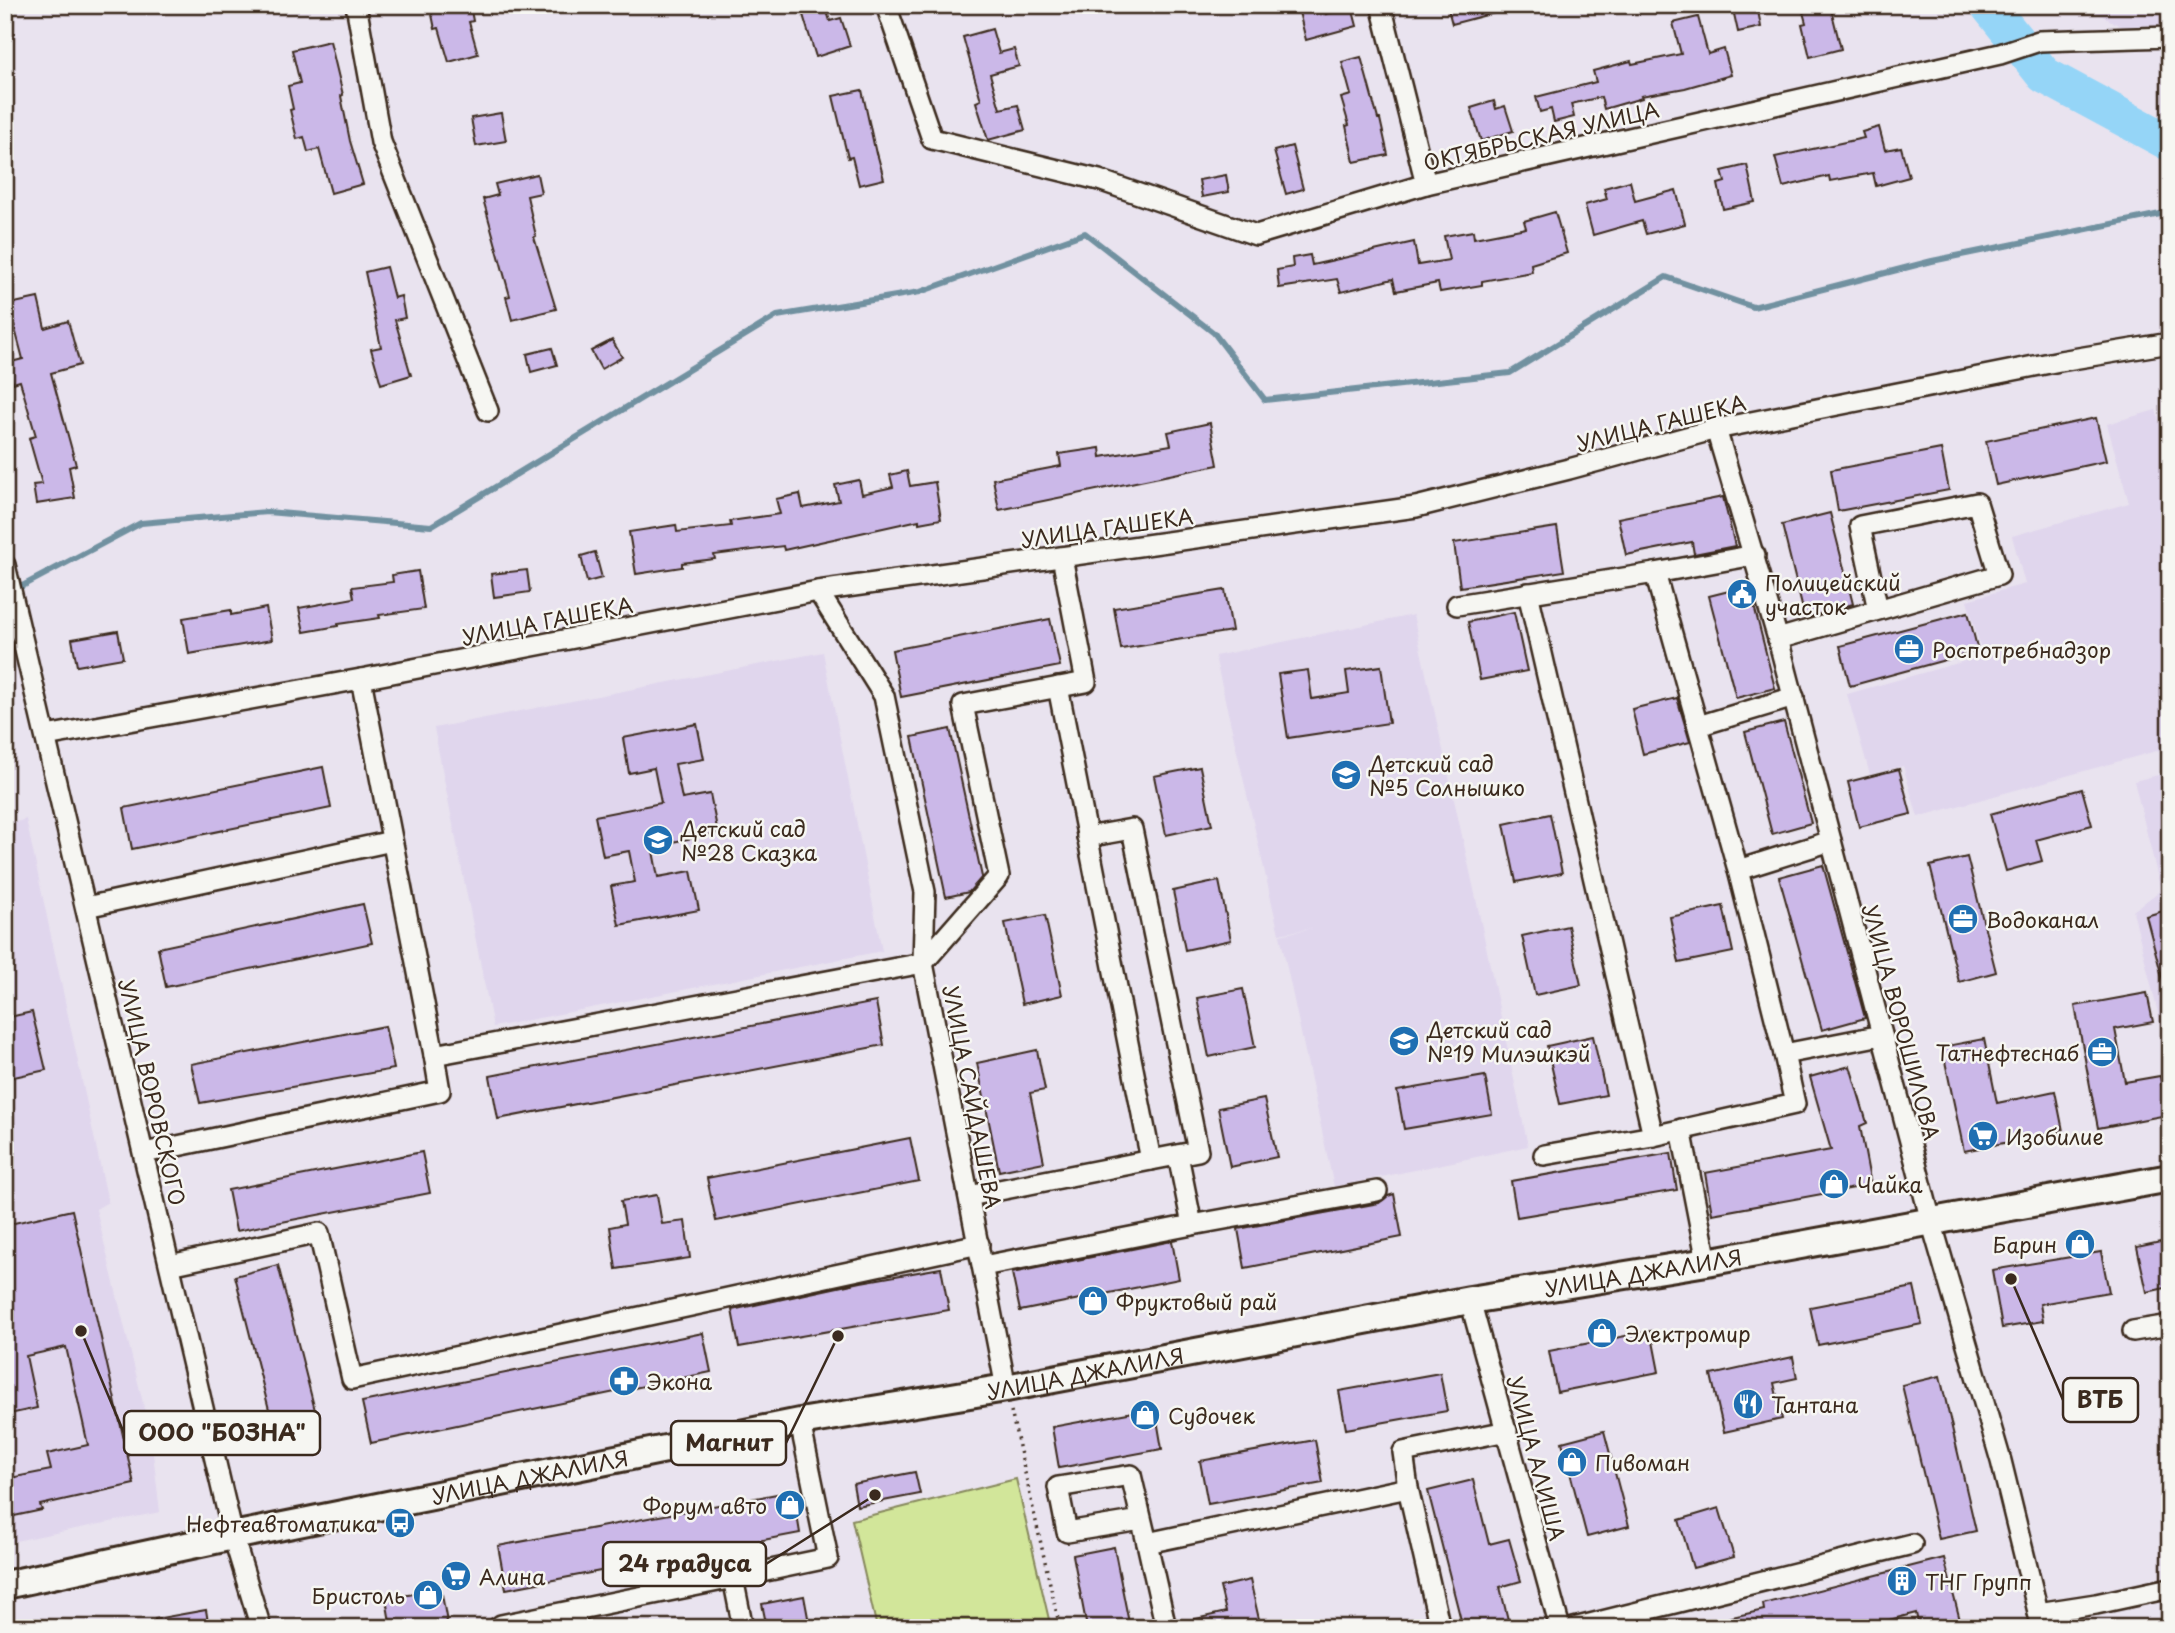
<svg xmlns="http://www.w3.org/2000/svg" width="2175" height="1633" viewBox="0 0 2175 1633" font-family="'Playpen Sans',sans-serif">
<rect width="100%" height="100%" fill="#e9e3ef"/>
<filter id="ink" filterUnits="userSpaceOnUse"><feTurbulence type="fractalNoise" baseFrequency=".0143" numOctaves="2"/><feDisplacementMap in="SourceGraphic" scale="14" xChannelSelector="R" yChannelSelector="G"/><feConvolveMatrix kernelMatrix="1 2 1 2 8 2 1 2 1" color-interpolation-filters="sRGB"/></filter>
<g filter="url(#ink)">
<g fill="#e0d6ed">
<path d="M2083,5H2170V24L2136,35Z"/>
<path d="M2156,410L2170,459V683L2163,660L2167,748L1918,817L1903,766L1870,775L1847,694L1983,656L1967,600L2025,584L2012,536L2129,503L2107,424Z"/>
<path d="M1413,615L1475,894L1528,1146L1334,1187L1280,935L1313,928L1279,934L1215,656Z"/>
<path d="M823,652L882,951L493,1027L434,728Z"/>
<path d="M2170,772V1062L2133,911L2161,890L2134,781Z"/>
<path d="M5,818L13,823L26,819L108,1202L96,1209L151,1436L160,1512L5,1543Z"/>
</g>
<path fill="#d2e69a" stroke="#86885c" stroke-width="2" d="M1016,1479L1051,1628H877L852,1520Z"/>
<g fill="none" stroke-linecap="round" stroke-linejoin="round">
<path stroke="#7191a0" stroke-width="6" d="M15,590L141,523L267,512L431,526L777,316L920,292L1085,233L1214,333L1265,400L1510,373L1666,277L1753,307L1932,261L2170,212"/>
<path stroke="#95d5f7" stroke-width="37" d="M1988,5L2044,75L2170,143"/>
</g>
<g fill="#cbb8e8" stroke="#3b2a1e" stroke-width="2">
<path d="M430,5H470L473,21L469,22L478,54L449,62L439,28L435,29Z"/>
<path d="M800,5H825L830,21L841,18L850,46L816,57Z"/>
<path d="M1309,5H1324L1326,14L1352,7L1357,26L1306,40L1298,8Z"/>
<path d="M1447,5H1501L1502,11L1452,24Z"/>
<path d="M1732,5H1757L1761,27L1738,32Z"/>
<path d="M1830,5L1841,49L1810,57L1802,24L1806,23L1803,12Z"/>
<path d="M1698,17L1708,54L1724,49L1731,75L1685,88L1641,96L1642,98L1604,109L1601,97L1571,104L1574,117L1554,122L1551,109L1540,112L1536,97L1596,82L1593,71L1631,61L1632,64L1681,54L1673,23Z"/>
<path d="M992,29L999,53L1014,49L1019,66L990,74L1000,109L1018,105L1025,130L988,140L976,102L981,100L963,37Z"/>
<path d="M330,41L343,95L341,96L350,141L363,184L331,193L319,149L308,152L304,137L297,139L290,110L293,109L288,86L300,83L292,50Z"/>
<path d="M1361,57L1378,119H1380L1388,155L1354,162L1346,126L1349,125L1341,98L1351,95L1342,62Z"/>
<path d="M862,90L876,154L877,153L884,179L859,185L852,157L848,158L833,96Z"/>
<path d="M1494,101L1496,109L1505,106L1513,131L1481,141L1471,108Z"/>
<path d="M501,113L506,141L476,146L471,118Z"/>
<path d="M1879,127L1885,150L1901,147L1909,177L1876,186L1873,173L1830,181L1829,176L1783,187L1775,157L1864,138L1862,132Z"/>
<path d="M1292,146L1303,189L1286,194L1274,151Z"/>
<path d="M1747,165L1755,202L1723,209L1718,184L1725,182L1722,171Z"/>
<path d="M537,174L541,193L527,196L536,236L534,237L556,309L512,320L506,297L510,296L483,199L498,195L495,184Z"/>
<path d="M1226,175L1229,192L1202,197L1199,180Z"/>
<path d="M1630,181L1635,201L1676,190L1685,224L1646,234L1642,221L1593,235L1585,205L1607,199L1604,188Z"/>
<path d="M1555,212L1567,253L1531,264L1532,272L1482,281V285L1440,292L1438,283L1396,291L1393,279L1341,292L1337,279L1279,288L1277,270L1293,267L1292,258L1310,255L1312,265L1414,242L1418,265L1449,260L1444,236L1473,231L1474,238L1526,228L1524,221Z"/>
<path d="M386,267L394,298L401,296L405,318L395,320L411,375L381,384L371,349L381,347L365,272Z"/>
<path d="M38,298L45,328L68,321L80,365L51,373L76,465L69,467L75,498L36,504L33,485L42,484L29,438L36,436L20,381L13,383L7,363L23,359L14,325L5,327V305Z"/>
<path d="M612,340L622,357L601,369L591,351Z"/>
<path d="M552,348L557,365L531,372L527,354Z"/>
<path d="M2096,418L2106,461L1996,485L1986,441Z"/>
<path d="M1210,423L1218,465L999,510L993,479L1061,466L1059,454L1100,448L1101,457L1171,445L1168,432Z"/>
<path d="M1941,449L1949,490L1838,511L1831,470Z"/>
<path d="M907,471L910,486L935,482L941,519L919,523V520L784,550L783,546L714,555L715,559L682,563V567L636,574L629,532L676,525L677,532L731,526L730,521L780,514L776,499L800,494L803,508L839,501L835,485L859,480L862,494L893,487L890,475Z"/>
<path d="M1723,497L1735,546L1694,554L1692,542L1626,555L1618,518Z"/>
<path d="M1830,513L1853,604L1805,618L1782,525Z"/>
<path d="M1557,527L1564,571L1460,587L1454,543Z"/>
<path d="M595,552L602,578L587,582L581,556Z"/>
<path d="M527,570L530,592L494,597L491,574Z"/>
<path d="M418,571L424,609L379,615L380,618L338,624V626L304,632L299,608L354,598L352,587L393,582L392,575Z"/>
<path d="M1749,586L1775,688L1736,698L1709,596Z"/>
<path d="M1225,590L1232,631L1121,649L1114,608Z"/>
<path d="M266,608L272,640L189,654L183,618L231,610V615Z"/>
<path d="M1514,612L1527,671L1480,680L1468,622Z"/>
<path d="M1968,612L1978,651L1850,686L1840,646Z"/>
<path d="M1050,619L1060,666L901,697L892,650Z"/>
<path d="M118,631L123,658L77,666L72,639Z"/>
<path d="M1381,666L1389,723L1288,738L1278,674L1308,670L1312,699L1349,693L1346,671Z"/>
<path d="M1677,698L1690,742L1643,754L1632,709Z"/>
<path d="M1784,722L1811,823L1772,834L1745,732Z"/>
<path d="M697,724L704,759L675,764L682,799L710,794L718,833L652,846L658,877L691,871L699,910L619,925L611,886L635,882L629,851L603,856L595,816L661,803L654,768L629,773L623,738Z"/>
<path d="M950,729L982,877L969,892L946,897L912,737Z"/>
<path d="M323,767L331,808L132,849L124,808Z"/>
<path d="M1200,767L1212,825L1166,835L1154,776Z"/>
<path d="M1899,769L1911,814L1859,827L1848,782Z"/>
<path d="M2082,789L2092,825L2036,840L2042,861L2006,871L1990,814Z"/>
<path d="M1550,814L1562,873L1516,882L1504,824Z"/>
<path d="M1967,857L1996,972L1959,982L1930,866Z"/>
<path d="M1823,865L1865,1018L1822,1030L1779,877Z"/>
<path d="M1219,881L1231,940L1185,950L1173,891Z"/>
<path d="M363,904L372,943L166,987L158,948Z"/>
<path d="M1723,906L1733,952L1679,963L1670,917Z"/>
<path d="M2170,909V988H2165L2146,916Z"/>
<path d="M1045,915L1062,995L1022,1004L1005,923Z"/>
<path d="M1568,926L1581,985L1535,995L1522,936Z"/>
<path d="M1243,989L1255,1047L1209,1057L1197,998Z"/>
<path d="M2147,993L2153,1022L2115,1029L2125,1082L2160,1076L2167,1115L2098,1128L2075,1006Z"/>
<path d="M876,1002L884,1045L498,1119L490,1076Z"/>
<path d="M32,1012L46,1070L5,1079V1018Z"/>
<path d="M385,1026L394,1069L200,1103L191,1064Z"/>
<path d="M1593,1036L1606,1095L1560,1104L1547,1046Z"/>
<path d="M1984,1039L1997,1103L2055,1091L2063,1131L1964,1151L1942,1047Z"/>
<path d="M1037,1050L1045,1090L1030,1093L1044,1162L999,1171L977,1063Z"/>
<path d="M1850,1066L1867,1123L1860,1126L1871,1185L1712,1214L1705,1173L1831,1150L1810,1077Z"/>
<path d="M1485,1076L1492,1114L1404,1129L1397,1091Z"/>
<path d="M1264,1099L1277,1157L1230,1167L1218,1108Z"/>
<path d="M910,1138L919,1181L716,1221L707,1178Z"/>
<path d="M422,1152L430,1193L236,1231L228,1190Z"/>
<path d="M1671,1153L1677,1190L1517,1217L1511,1181Z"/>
<path d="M1394,1194L1402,1237L1245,1268L1238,1229L1379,1203L1388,1196Z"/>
<path d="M657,1195L662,1224L685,1221L690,1258L616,1269L610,1227L625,1224L621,1201Z"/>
<path d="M72,1210L134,1484L40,1505L42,1510L5,1518V1479L51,1470L47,1454L88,1445L66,1347L26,1356L37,1408L5,1415V1225Z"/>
<path d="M2170,1240V1287L2147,1292L2137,1247Z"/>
<path d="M1172,1241L1179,1279L1020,1311L1012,1273Z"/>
<path d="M2101,1252L2109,1292L2040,1304L2043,1321L2002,1328L1992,1270Z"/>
<path d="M278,1265L318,1422L275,1433L235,1276Z"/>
<path d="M941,1268L949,1310L739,1347L732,1310L861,1282Z"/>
<path d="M1914,1287L1922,1324L1818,1345L1810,1307Z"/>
<path d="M1651,1331L1659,1372L1557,1392L1549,1351Z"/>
<path d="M703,1333L711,1372L371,1443L362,1402Z"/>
<path d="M1793,1357L1797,1378L1774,1383L1782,1419L1724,1432L1711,1375Z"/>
<path d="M1440,1373L1447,1411L1346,1429L1339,1391Z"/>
<path d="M1940,1376L1976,1531L1939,1539L1902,1385Z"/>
<path d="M1155,1408L1162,1449L1059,1468L1052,1427Z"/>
<path d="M1604,1431L1629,1526L1587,1537L1562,1442Z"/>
<path d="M1315,1440L1323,1483L1208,1504L1200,1461Z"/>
<path d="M915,1472L920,1494L857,1506L853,1484Z"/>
<path d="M1473,1480L1489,1544L1509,1539L1521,1581L1500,1587L1510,1628H1463L1428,1491Z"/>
<path d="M793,1491L800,1533L506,1589L498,1546Z"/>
<path d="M1719,1508L1734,1557L1693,1568L1679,1520Z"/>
<path d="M1114,1547L1130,1628H1087L1073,1555Z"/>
<path d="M1944,1558L1962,1628H1919L1916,1613L1858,1628H1715L1714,1621L1764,1610L1763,1604Z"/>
<path d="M464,1566L468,1582L449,1587L445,1570Z"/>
<path d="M1250,1580L1261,1628H1188L1187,1621L1226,1612L1220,1587Z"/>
<path d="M441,1589L448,1628H391L386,1599Z"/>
<path d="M804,1596L810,1628H767L762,1604Z"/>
<path d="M206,1610L209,1628H156L155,1619Z"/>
</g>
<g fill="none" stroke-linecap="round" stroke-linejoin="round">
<g stroke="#3b2a1e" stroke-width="24">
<g id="minor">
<path d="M356,5L381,142L488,411"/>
<path d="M886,5L932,139L1099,180L1256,235L1426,184L2000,54L2039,41L2170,37"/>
<path d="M1381,5L1426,184"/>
<path d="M1716,429L1778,639L1931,1221L2001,1461L2042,1628"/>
<path d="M5,565L233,1536L261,1628"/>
<path d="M1655,573L1755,555"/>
<path d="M818,591L884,696L925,892L923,963L1006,1388"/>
<path d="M1528,593L1653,1136"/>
<path d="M1457,605L1655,573L1738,870L1784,1054L1882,1035"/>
<path d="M1778,639L1999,575L1977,503L1860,526L1878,610"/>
<path d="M361,679L434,1055L923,963L999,876L963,705L1086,682L1062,557"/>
<path d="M1698,726L1794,697"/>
<path d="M46,736L361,679L818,591L1416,507L1569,469L1716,429L2060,361L2170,343"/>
<path d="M1087,837L1132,829L1198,1151L1151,1160"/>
<path d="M1738,870L1831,841"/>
<path d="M86,907L392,841"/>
<path d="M1681,1129L1707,1262"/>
<path d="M144,1153L440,1091L434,1055"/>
<path d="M1544,1155L1653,1136L1795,1104L1784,1054"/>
<path d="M969,1196L1151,1160L1058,687"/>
<path d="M1192,1225L1377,1191"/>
<path d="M170,1265L319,1233L352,1379L979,1244"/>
<path d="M983,1266L1192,1225L1178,1155"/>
<path d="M1470,1300L1560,1628"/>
<path d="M2133,1331L2170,1325"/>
<path d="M1141,1520L1067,1532L1058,1487L1131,1475L1147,1543L1408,1488"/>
<path d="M1147,1543L1166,1628"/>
<path d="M733,1578L828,1558L800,1422"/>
<path d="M574,1610L578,1628"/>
<path d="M2038,1613L2096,1604L2170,1588"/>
<path d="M497,1628L501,1625L733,1578L743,1628"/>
<path d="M1440,1628L1408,1488L1403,1452L1507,1431"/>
<path d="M1574,1628L1912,1544"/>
</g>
</g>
<g stroke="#3b2a1e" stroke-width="32">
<g id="major">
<path id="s1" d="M5,1585L233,1536L800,1422L1006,1388L1470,1300L1707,1262L2170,1178"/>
</g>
</g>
<path stroke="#3b2a1e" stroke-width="3.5" stroke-dasharray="2 5" stroke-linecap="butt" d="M1011,1411L1060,1628"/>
<use href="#minor" stroke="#f6f6f2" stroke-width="19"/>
<use href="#major" stroke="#f6f6f2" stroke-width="26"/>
</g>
</g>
<defs>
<g id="civic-disc" transform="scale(1.575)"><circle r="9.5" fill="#1f6fb2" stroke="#f6f6f2"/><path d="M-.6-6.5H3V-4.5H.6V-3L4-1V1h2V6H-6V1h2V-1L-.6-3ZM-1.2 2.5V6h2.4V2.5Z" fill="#fff"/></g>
<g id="office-disc" transform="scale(1.575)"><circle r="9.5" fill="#1f6fb2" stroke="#f6f6f2"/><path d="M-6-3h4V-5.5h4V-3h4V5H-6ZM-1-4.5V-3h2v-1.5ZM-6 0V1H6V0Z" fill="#fff"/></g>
<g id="school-disc" transform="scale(1.575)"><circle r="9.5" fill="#1f6fb2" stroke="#f6f6f2"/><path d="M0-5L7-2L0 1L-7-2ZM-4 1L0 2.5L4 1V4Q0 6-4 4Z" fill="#fff"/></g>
<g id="supermarket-disc" transform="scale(1.575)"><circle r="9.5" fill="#1f6fb2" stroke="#f6f6f2"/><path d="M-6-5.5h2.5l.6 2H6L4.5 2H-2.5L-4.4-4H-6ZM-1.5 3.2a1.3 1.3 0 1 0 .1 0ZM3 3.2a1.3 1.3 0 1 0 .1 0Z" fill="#fff"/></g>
<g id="shop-disc" transform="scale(1.575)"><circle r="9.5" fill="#1f6fb2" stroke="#f6f6f2"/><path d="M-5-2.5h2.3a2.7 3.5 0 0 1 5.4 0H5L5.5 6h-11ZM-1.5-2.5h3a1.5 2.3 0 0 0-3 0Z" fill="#fff"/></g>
<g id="pharmacy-disc" transform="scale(1.575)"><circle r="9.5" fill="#1f6fb2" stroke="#f6f6f2"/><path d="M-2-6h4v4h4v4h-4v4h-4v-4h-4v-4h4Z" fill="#fff"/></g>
<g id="restaurant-disc" transform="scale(1.575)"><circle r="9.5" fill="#1f6fb2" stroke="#f6f6f2"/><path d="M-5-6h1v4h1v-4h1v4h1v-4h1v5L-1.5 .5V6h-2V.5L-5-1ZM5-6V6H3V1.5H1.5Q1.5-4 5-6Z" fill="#fff"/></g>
<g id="bus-disc" transform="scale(1.575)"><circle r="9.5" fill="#1f6fb2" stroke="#f6f6f2"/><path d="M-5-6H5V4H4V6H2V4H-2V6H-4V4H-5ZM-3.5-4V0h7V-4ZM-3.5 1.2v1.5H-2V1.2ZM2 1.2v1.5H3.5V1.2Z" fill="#fff"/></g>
<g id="building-disc" transform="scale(1.575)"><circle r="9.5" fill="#1f6fb2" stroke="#f6f6f2"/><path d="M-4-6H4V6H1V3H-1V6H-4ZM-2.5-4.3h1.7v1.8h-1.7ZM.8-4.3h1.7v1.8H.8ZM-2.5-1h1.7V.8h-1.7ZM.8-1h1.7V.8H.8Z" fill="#fff"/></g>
</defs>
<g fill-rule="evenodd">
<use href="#civic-disc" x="1742" y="594"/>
<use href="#office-disc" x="1909" y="649"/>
<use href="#school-disc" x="1346" y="775"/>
<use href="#school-disc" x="658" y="840"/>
<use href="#office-disc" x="1963" y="919"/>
<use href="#school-disc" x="1404" y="1041"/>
<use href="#office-disc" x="2102" y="1052"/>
<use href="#supermarket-disc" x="1983" y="1136"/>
<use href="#shop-disc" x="1834" y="1184"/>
<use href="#shop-disc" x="2080" y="1244"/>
<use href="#shop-disc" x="1093" y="1301"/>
<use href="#shop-disc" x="1602" y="1333"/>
<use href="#pharmacy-disc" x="624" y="1381"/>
<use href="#restaurant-disc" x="1748" y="1404"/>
<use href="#shop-disc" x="1145" y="1415"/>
<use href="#shop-disc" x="1572" y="1462"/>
<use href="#shop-disc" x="790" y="1505"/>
<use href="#bus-disc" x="400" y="1523"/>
<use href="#supermarket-disc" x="456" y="1576"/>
<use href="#building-disc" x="1902" y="1581"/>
<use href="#shop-disc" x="428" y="1595"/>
</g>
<g text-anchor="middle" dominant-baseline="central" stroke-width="5" stroke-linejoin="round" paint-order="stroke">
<g font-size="21" fill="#3b2a1e" stroke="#f6f6f2">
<text transform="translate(1541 135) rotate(-13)">ОКТЯБРЬСКАЯ УЛИЦА</text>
<text transform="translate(1661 422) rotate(-14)">УЛИЦА ГАШЕКА</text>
<text transform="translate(1107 527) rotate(-8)">УЛИЦА ГАШЕКА</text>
<text transform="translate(547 620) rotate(-11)">УЛИЦА ГАШЕКА</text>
<text transform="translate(1902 1022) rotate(75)">УЛИЦА ВОРОШИЛОВА</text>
<text transform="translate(153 1092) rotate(77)">УЛИЦА ВОРОВСКОГО</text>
<text transform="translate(973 1097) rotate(79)">УЛИЦА САЙДАШЕВА</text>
<text stroke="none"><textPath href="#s1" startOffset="1668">УЛИЦА ДЖАЛИЛЯ</textPath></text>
<text stroke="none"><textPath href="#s1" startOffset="1101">УЛИЦА ДЖАЛИЛЯ</textPath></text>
<text transform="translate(1537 1458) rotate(75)">УЛИЦА АЛИША</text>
<text stroke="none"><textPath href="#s1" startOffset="536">УЛИЦА ДЖАЛИЛЯ</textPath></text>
</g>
<g font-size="21" fill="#3b2a1e" stroke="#f6f6f2" text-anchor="start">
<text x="1765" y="582">Полицейский<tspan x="1765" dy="24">участок</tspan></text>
<text x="1932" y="649">Роспотребнадзор</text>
<text x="1369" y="763">Детский сад<tspan x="1369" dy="24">№5 Солнышко</tspan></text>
<text x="681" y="828">Детский сад<tspan x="681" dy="24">№28 Сказка</tspan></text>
<text x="1986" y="919">Водоканал</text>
<text x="1427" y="1029">Детский сад<tspan x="1427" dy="24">№19 Милэшкэй</tspan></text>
<text x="2079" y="1052" text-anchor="end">Татнефтеснаб</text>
<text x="2006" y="1136">Изобилие</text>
<text x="1857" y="1184">Чайка</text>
<text x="2057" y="1244" text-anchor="end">Барин</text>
<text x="1116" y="1301">Фруктовый рай</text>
<text x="1625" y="1333">Электромир</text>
<text x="647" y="1381">Экона</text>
<text x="1771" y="1404">Тантана</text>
<text x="1168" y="1415">Судочек</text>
<text x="1595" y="1462">Пивоман</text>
<text x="767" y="1505" text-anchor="end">Форум авто</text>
<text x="377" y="1523" text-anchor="end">Нефтеавтоматика</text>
<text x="479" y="1576">Алина</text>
<text x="1925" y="1581">ТНГ Групп</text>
<text x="405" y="1595" text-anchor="end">Бристоль</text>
</g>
</g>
<path fill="none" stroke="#3b2a1e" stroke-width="2.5" d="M2011 1279L2063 1400M81 1331L124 1433M838 1336L786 1443M875 1495L766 1564"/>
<g fill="#3b2a1e" stroke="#f6f6f2" stroke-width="2.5">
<circle cx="2011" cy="1279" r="7"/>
<circle cx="81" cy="1331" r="7"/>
<circle cx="838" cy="1336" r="7"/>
<circle cx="875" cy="1495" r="7"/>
</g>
<g fill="#f6f6f2" stroke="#3b2a1e" stroke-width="2.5">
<rect x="2063" y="1378" width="75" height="44" rx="7"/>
<rect x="124" y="1411" width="196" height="44" rx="7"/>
<rect x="671" y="1421" width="115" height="44" rx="7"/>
<rect x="603" y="1542" width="163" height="44" rx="7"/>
</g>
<g font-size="23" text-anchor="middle" font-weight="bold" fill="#3b2a1e">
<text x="2100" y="1408">ВТБ</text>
<text x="222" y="1441">ООО "БОЗНА"</text>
<text x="729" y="1451">Магнит</text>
<text x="685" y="1572">24 градуса</text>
</g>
<rect width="2175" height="1633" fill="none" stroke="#f6f6f2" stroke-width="28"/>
<rect x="14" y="14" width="2147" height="1605" fill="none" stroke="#3b2a1e" stroke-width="2.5" filter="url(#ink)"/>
</svg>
